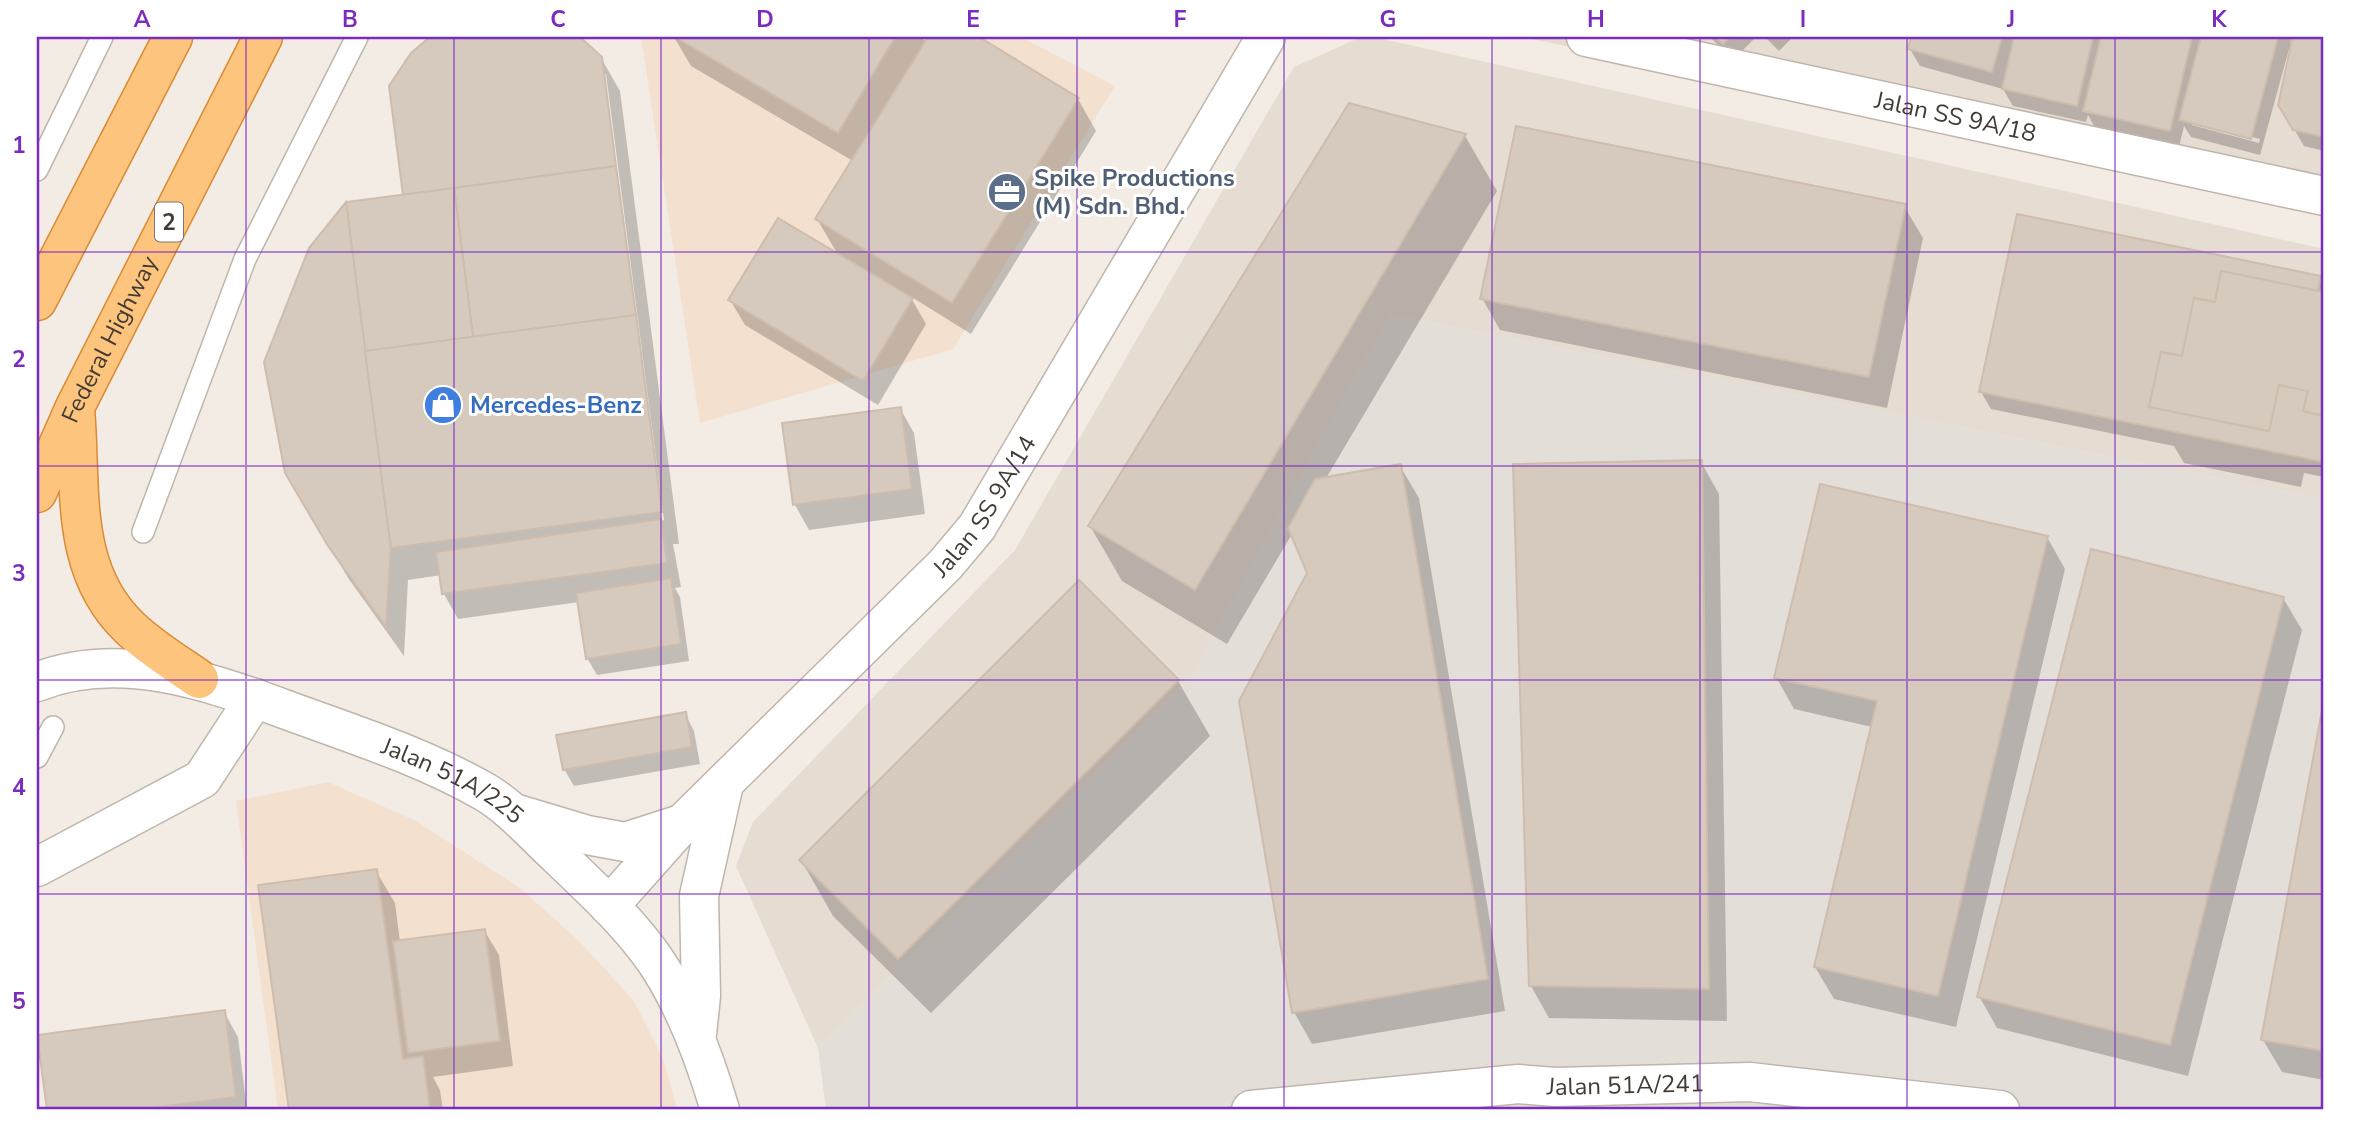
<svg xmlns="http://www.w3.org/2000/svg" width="2361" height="1147" viewBox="0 0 2361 1147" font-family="'Nunito Sans',sans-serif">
<rect width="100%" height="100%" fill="#f2ece4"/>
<g fill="#e6ddd2">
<path d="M1361,37H1374L2324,249V499L1390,315L1190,679L818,1048L736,866L753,822L1015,550L1294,67Z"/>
<path d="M1523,37H2324V206Z"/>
</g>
<g fill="#f4e0cf">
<path d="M641,37H1021L1115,86L953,349L700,423Z"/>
<path d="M328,782L416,821L520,888L579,941L634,1001L664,1061L677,1110H278L236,801Z"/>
</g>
<path fill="#e4ded9" d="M1390,315L2324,499V1110H826L818,1048L1190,679Z"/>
<g fill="#0003" fill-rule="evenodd">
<path d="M432,37H577L601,58L620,91L679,544H673L681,587L675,588L680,597L689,661L597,675L587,658L579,602L458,619L444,594L442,575L408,580L404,656L348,578L287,472L406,196L412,54ZM602,70L606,74L664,520L661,521Z"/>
<path d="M674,37H922L926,43L930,37H975L1078,99L1096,131L971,334L910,296L926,324L878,405L745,325L730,300L838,255L817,219L853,161L691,66Z"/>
<path d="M1710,37H1756L1733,60Z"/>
<path d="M1765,37H1793L1779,51Z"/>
<path d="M1913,37H2292L2290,43L2301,37H2319L2324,45V151L2304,146L2280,105L2292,50L2289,49L2260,155L2191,137L2184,126L2179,147L2095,128L2088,115L2086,122L2013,106L2003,89L1920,66L1910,49ZM2192,122L2260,139L2259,143L2192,125Z"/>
<path d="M1350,105L1465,136L1497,191L1325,480L1400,466L1419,498L1505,1011L1312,1044L1294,1012L1309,573L1292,534L1227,644L1122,581L1090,526Z"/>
<path d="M1904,206L1923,238L1887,408L1500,330L1482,298Z"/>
<path d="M2320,278L2324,285V477L2304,473L2301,487L2184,463L2174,446L1991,409L1981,392Z"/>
<path d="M900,408L914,433L925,514L809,530L795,505L784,424Z"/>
<path d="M1701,462L1719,494L1727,1021L1549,1018L1531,986Z"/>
<path d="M2047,537L2065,569L1956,1027L1834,999L1815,967L1872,727L1794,709L1776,677Z"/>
<path d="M2283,598L2302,630L2188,1076L1997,1028L1979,996Z"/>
<path d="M1178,681L1210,736L931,1013L833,916L801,860Z"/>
<path d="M2324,709V1080L2282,1072L2263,1040Z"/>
<path d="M685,714L694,731L700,764L574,786L564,769Z"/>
<path d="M376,871L395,903L400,942L484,930L499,955L513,1066L433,1077L440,1090L443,1110H290L260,887Z"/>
<path d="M224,1012L238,1037L247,1110H49L39,1037Z"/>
</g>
<g fill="#d6c9bd" stroke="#cebdad" stroke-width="2">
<path d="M430,37H580L602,57L616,166L403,195L389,86L411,53Z"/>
<path d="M675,37H895L838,133Z"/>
<path d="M928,37H979L1079,98L952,303L815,219Z"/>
<path d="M1715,37H1730L1723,44Z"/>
<path d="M1911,37H2002L1992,72L1908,49Z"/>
<path d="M2014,37H2093L2077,106L2002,89Z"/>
<path d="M2101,37H2192L2170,131L2083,111Z"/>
<path d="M2201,37H2278L2251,139L2179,120Z"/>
<path d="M2298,37H2321L2324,42V137L2293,130L2278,105L2292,40Z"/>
<path d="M1349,103L1466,134L1195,590L1088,526Z"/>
<path d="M1516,126L1906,204L1869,377L1480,299Z"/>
<path d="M616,166L636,315L473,337L454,188Z"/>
<path d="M454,188L473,337L365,351L346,202Z"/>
<path d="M346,202L391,548L386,627L328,546L285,473L264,362L309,248Z"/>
<path d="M2017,214L2321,276L2318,291L2221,271L2215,302L2194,298L2182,356L2161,352L2149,407L2269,431L2279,385L2308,391L2303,411L2324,416V462L1979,392Z"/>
<path d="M778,218L913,298L863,381L728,300Z"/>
<path d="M2221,271L2324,292V416L2303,411L2308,391L2279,385L2269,431L2149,407L2161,352L2182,356L2194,298L2215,302Z"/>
<path d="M636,315L662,512L391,548L365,351Z"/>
<path d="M901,407L912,489L793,505L782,423Z"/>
<path d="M1702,460L1709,989L1529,986L1513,464Z"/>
<path d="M1401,464L1488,979L1292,1013L1239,701L1307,573L1288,528L1315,479Z"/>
<path d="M1820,484L2048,536L1938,996L1814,967L1877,701L1774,678Z"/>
<path d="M661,519L667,563L442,594L436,552Z"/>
<path d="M2091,549L2284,597L2170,1045L1977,997Z"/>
<path d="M671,578L681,644L586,659L576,593Z"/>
<path d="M1079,580L1179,680L898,959L799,860Z"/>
<path d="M2324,699V1051L2261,1040Z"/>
<path d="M686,712L692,747L563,770L556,735Z"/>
<path d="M377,869L403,1059L423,1056L430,1110H289L258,885Z"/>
<path d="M485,929L500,1041L408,1053L393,941Z"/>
<path d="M225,1010L236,1097L137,1110H47L37,1035Z"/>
</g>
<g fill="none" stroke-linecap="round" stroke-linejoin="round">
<g stroke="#c0b5aa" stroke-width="24">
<g id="service">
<path d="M37,170L102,37"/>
<path d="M143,532L245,259L357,37"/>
<path d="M37,757L53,727"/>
</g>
</g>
<g stroke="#c0b5aa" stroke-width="41">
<g id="minor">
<path id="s1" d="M1586,37L2324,196"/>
<path d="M37,867L202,779L255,698"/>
<path id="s2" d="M1251,1110L1518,1084L1555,1087L1750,1082L2000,1110"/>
</g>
</g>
<g stroke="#c0b5aa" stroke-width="41">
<g id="tertiary">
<path id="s3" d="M37,682C118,650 206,680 284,709C352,734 422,756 485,792C512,808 534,834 557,855C591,888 628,921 655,960C685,1004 705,1059 720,1110"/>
<path d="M517,814L587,835L625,842L681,824"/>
<path id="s4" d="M609,906L683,823L945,565L977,527L1266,37"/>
<path d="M697,1034L701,996L699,896L724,784"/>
</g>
</g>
<g stroke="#da8a35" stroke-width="41">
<g id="trunk">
<path d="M37,301L173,37"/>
<path d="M75,409C82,486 68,569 130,628C151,648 176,663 199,679"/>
<path id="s5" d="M37,493L75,407L263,37"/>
</g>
</g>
<use href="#service" stroke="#fff" stroke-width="21"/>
<use href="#minor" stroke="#fff" stroke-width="38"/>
<use href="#tertiary" stroke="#fff" stroke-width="38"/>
<use href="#trunk" stroke="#fcc47c" stroke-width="38"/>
</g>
<path fill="none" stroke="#7b2cbf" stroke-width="2" stroke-opacity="0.55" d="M246,37V1110M454,37V1110M661,37V1110M869,37V1110M1077,37V1110M1284,37V1110M1492,37V1110M1700,37V1110M1907,37V1110M2115,37V1110M37,252H2324M37,466H2324M37,680H2324M37,894H2324"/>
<defs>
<g id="office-disc" transform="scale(2.0125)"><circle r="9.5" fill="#5c6f8a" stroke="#fff"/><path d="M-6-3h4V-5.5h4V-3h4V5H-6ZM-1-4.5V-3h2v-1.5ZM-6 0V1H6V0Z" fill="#fff"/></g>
<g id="shop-disc" transform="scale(2.0125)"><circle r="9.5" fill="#3f7fe0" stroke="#fff"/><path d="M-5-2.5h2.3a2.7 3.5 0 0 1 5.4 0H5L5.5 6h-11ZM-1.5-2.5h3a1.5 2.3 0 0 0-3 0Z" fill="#fff"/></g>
</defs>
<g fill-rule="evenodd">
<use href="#office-disc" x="1007" y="192"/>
<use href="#shop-disc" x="443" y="405"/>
</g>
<g text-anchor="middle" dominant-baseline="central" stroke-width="6" stroke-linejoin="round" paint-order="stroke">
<rect fill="#fff" stroke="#7c7671" stroke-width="2" x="155" y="202.5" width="28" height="39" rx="5"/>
<g font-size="23" font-weight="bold" fill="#443c34">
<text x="169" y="222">2</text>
</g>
<g font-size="24" fill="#443c34" stroke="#fff">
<text stroke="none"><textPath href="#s1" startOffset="378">Jalan SS 9A/18</textPath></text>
<text stroke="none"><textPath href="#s5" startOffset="170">Federal Highway</textPath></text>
<text stroke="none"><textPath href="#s4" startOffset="550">Jalan SS 9A/14</textPath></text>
<text stroke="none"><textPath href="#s3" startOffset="438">Jalan 51A/225</textPath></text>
<text stroke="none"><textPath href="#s2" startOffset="376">Jalan 51A/241</textPath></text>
</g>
<g font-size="24" font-weight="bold" fill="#4e5e75" stroke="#fff" text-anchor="start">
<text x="1034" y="178">Spike Productions<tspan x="1034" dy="28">(M) Sdn. Bhd.</tspan></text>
</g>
<g font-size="24" font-weight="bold" fill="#366cbe" stroke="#fff" text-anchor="start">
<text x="470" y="405">Mercedes-Benz</text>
</g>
</g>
<rect width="2361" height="1147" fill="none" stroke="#ffffff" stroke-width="77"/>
<rect x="38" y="38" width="2284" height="1070" fill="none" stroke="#7b2cbf" stroke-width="2.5"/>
<g font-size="23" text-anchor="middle" font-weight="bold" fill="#7b2cbf">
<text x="142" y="27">A</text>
<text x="350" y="27">B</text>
<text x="558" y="27">C</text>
<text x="765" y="27">D</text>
<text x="973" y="27">E</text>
<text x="1180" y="27">F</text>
<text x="1388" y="27">G</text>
<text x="1596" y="27">H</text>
<text x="1803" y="27">I</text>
<text x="2011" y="27">J</text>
<text x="2219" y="27">K</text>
<text x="19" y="153">1</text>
<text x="19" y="367">2</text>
<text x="19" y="581">3</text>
<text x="19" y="795">4</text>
<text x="19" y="1009">5</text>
</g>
</svg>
